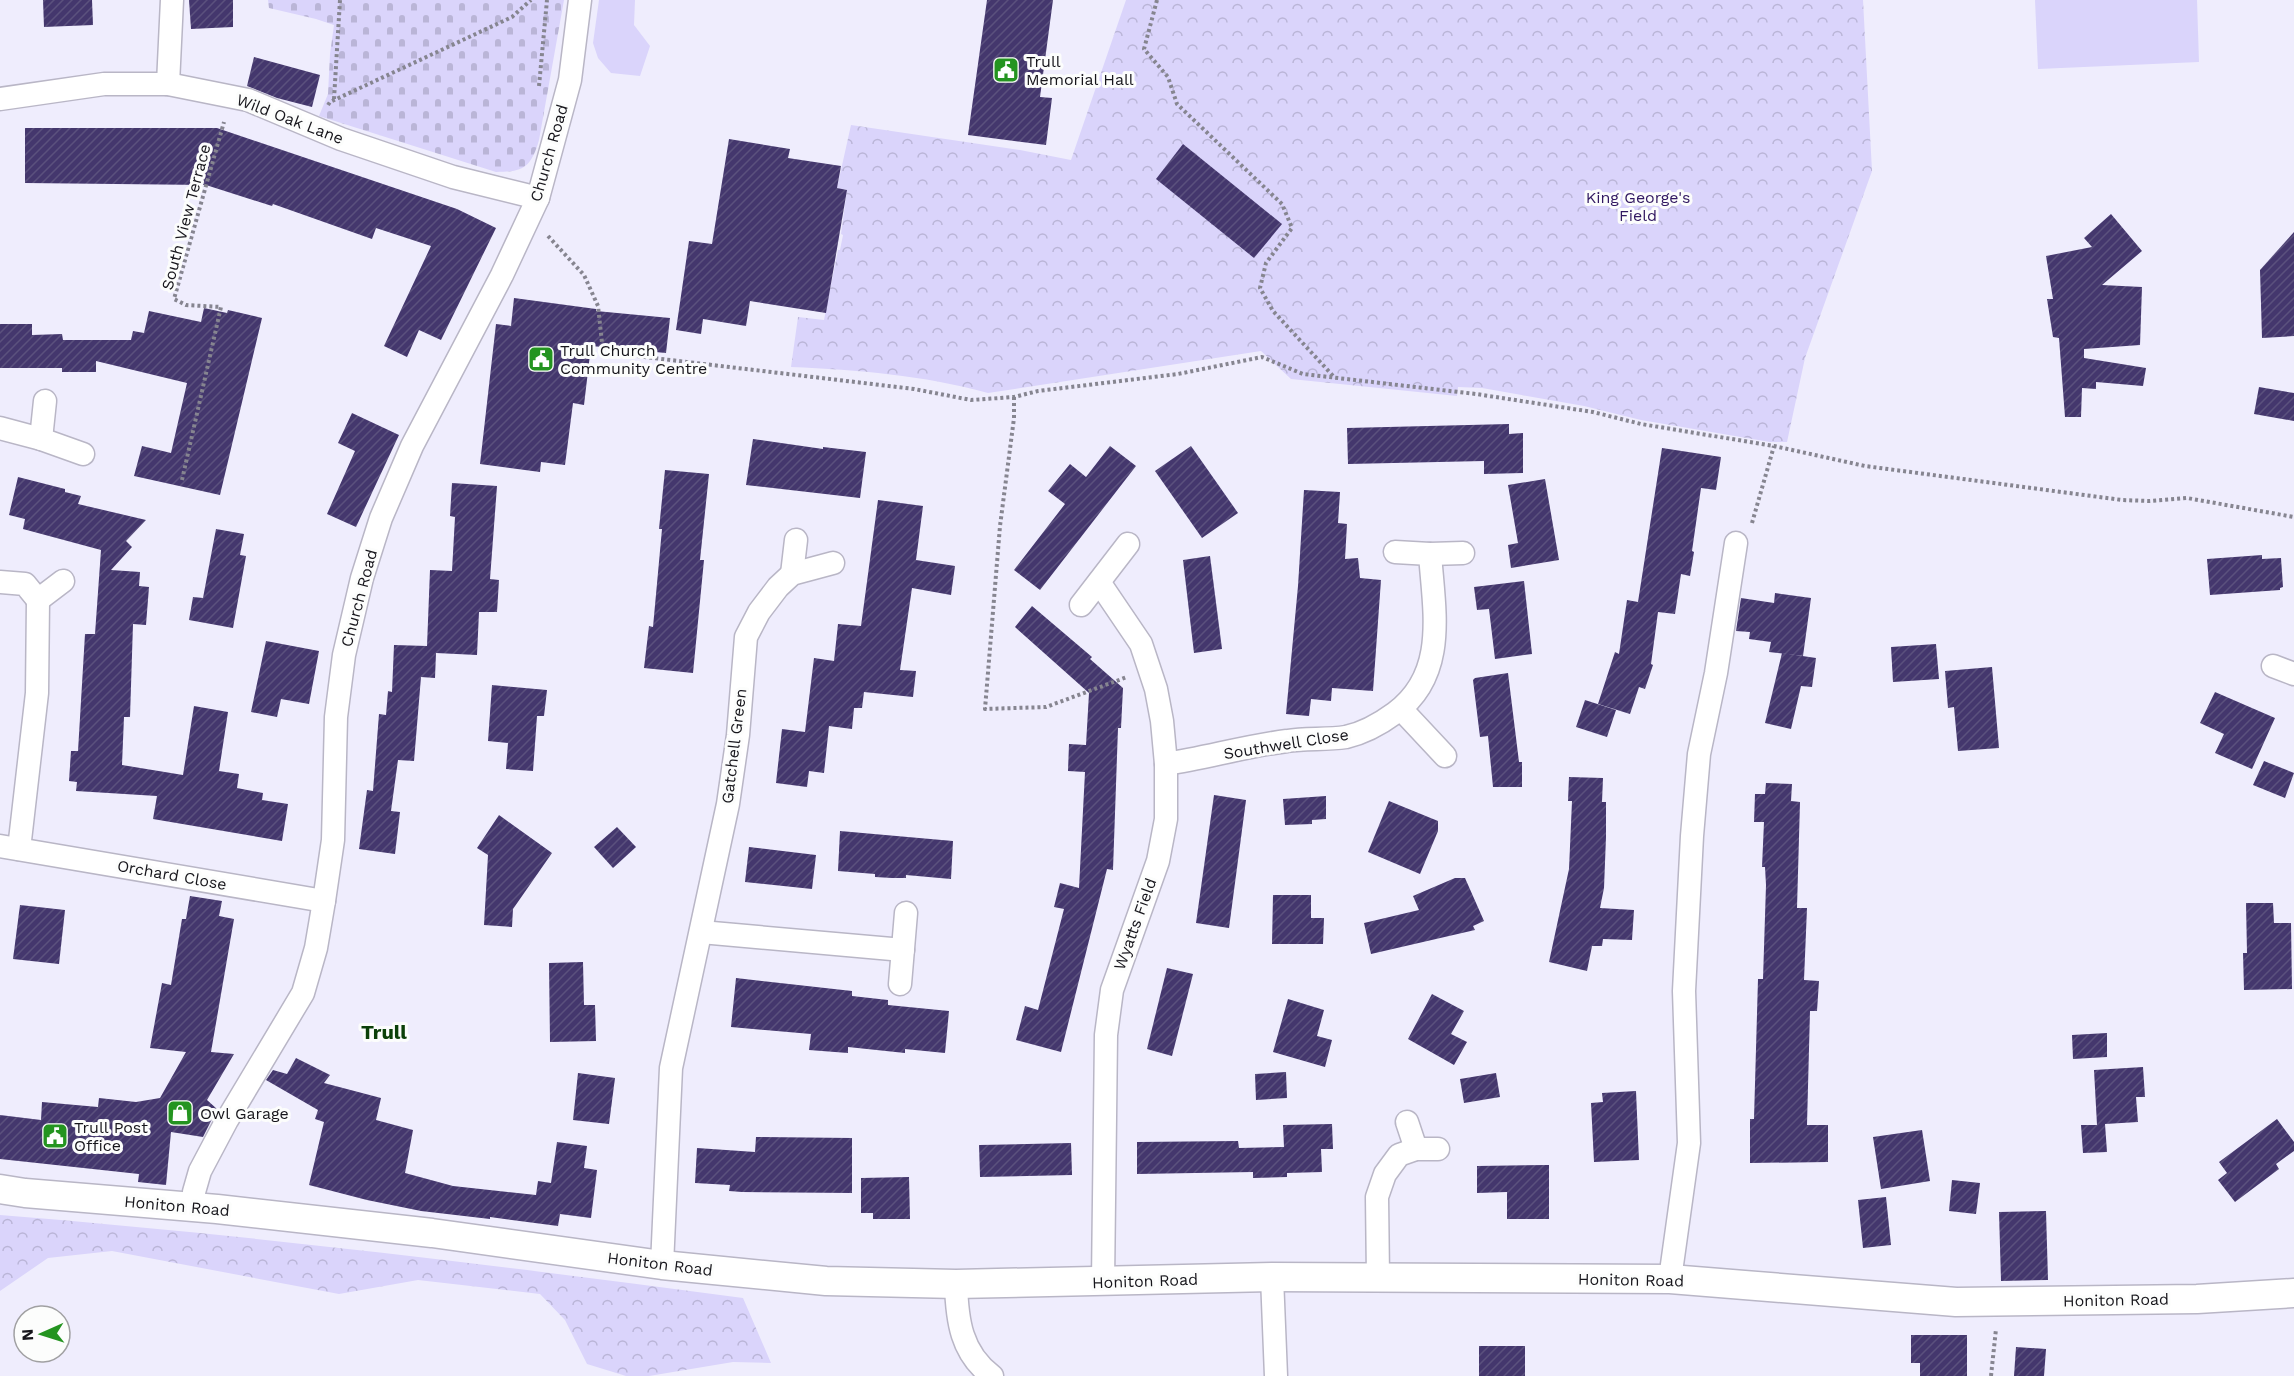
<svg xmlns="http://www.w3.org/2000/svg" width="2294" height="1376" viewBox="0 0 2294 1376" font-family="'Work Sans',sans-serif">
<defs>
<pattern id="forest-crowns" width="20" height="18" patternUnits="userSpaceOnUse" patternTransform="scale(1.5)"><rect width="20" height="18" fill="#dad4fb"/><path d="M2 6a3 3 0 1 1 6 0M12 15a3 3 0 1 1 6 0" fill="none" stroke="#bab5d7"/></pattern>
<pattern id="cemetery-stones" width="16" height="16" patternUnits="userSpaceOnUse" patternTransform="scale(1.5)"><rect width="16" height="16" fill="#dad4fb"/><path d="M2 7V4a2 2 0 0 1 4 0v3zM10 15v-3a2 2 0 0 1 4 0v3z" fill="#bab5d7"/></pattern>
<pattern id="building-hatch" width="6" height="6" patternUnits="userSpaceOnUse" patternTransform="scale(1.5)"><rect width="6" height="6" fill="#44376d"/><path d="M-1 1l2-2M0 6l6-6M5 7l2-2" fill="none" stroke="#5b517d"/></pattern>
</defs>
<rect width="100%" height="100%" fill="#efedfd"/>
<g fill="#dad4fb">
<path d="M599,0H635L634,25L650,46L640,76L611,73L598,58L593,43Z"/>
<path d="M2035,0H2197L2199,62L2038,69Z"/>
</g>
<g fill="url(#forest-crowns)">
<path d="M1126,0H1863L1872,171L1805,358L1787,442H1770L1641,420L1584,406L1482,388L1458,387L1457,396L1291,379L1261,351L988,393C922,375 859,370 791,367L798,317L824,320L838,250H840L843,235L841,234L847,190L837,188L851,125L1020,150L1071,160Z"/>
<path d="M0,1215C249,1235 496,1265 743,1298L771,1363L733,1362L649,1376H626L587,1364L565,1320L540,1294L418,1280L339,1294L112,1251L48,1258L0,1291Z"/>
</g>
<path fill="url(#cemetery-stones)" d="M268,0H564L539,140C531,168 523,172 496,172L319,116L328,94L330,54L334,25L316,19L269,8Z"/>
<g fill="url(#building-hatch)">
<path d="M43,0H92L93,25L44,27Z"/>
<path d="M189,0H233V27L191,29Z"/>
<path d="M987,0H1053L1040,97L1052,98L1046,145L968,135Z"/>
<path d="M254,57L320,75L312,107L277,98L247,86Z"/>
<path d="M25,128H217L457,209L496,228L441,340L419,330L407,357L384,346L431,246L376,228L372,239L273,204L272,206L206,185L25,183Z"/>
<path d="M729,139L790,149L788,158L841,166L837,188L847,190L826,313L750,301L746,326L703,319L701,334L676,330L689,241L712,244Z"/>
<path d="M1183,144L1282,224L1254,258L1156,179Z"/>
<path d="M2111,214L2142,251L2102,285L2142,287L2140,345L2084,349V358L2146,368L2143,386L2096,382V389L2082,388L2081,417H2065L2059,338L2053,337L2047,299H2053L2046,256L2092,247L2084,238Z"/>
<path d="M2294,232V336L2262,338L2260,270Z"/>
<path d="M514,298L596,309V311L670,318L666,353L591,346L584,405L573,403L565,465L541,462L540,472L480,464L496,324L511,326Z"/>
<path d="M204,308L227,313L228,310L262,318L220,495L134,476L142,446L171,453L187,383L96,361V372H62V368H0V324H32V335L62,334L63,340H131L133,331L144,333L149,311L201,322Z"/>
<path d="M2259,387L2294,393V421L2254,414Z"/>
<path d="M352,413L399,435L356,527L327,514L355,451L338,443Z"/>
<path d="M1509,424V434L1523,433V473L1484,474V461L1348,464L1347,428Z"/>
<path d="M753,439L823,449V447L866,452L860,498L746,485Z"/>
<path d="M1110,446L1136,466L1040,590L1014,570L1065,504L1048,491L1070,464L1086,477Z"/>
<path d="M1191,446L1238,513L1202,538L1155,471Z"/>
<path d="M1662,448L1721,457L1716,490L1701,488L1692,551L1694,552L1690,576L1681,574L1675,614L1658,612L1651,664L1653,665L1645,689L1639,687L1630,714L1598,704L1615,652L1619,654L1627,600L1638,602Z"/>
<path d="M665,470L709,474L700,560H704L693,673L644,668L649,626L653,627L662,529H659Z"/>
<path d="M18,477L65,489V492L81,496L78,504L146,520L126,541L132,547L111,570L140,572L139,586L149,587L146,625L133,624L130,717H124L122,765L183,775L194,706L228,712L219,771L239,774L237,788L263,793L262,800L288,804L282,841L153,819L157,796L76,791L77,782L69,781L71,751H78L85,634H95L101,550L23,529L25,519L9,515Z"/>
<path d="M1545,479L1559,560L1511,568L1508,545L1518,543L1508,485Z"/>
<path d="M452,483L497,486L490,579L499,580L497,612H479L477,655L436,653L435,678L421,677L414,761L398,760L391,811L400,812L395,854L359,849L367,790L373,791L379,714L386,715L388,691L392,692L394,645L427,646L430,570L452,571L455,517L450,516Z"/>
<path d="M1304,490L1340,492L1338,523L1347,524L1345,559L1358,558L1360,578L1381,580L1373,691L1332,688L1331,701L1311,699L1309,716L1286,714L1298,586Z"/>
<path d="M878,500L923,506L916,560L955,566L951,595L912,588L900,670L916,671L913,697L864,692L862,708H854L852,729L829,726L824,773L809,771L807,787L776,783L782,729L805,732L814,658L834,661L838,624L861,626Z"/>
<path d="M216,529L244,534L240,555L246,556L233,628L189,620L193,597L203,598Z"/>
<path d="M2262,555V559L2281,558L2283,587L2280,588V590L2210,595L2207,559Z"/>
<path d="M1210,556L1222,649L1194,653L1183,560Z"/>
<path d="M1524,581L1532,654L1495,659L1489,609L1477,610L1474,587Z"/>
<path d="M1775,593L1811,598L1803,656L1769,652L1771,642L1749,639L1750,632L1736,631L1741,598L1774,603Z"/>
<path d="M1032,606L1092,657L1090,659L1123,688L1121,728H1118L1113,870L1107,869L1061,1052L1016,1040L1025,1006L1038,1010L1064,909L1054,907L1060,883L1079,888L1085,772L1068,771L1069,744L1086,745L1089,693L1015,627Z"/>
<path d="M266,641L319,651L309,704L281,699L277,717L251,712Z"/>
<path d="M1936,644L1939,679L1893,682L1891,647Z"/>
<path d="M1782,653L1816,658L1812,687L1801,686L1791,729L1765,723Z"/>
<path d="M1992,667L1999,748L1958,751L1954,707L1948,708L1945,671Z"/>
<path d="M1508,673L1519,762H1522V787H1493L1488,736L1480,737L1473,680L1475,678Z"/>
<path d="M492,685L547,690L544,716H537L533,771L506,769L508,743L488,741Z"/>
<path d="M2215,692L2275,718L2252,769L2215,753L2224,734L2200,723Z"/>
<path d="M1585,700L1616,710L1607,737L1576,727Z"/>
<path d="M2264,761L2294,773L2285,798L2253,785Z"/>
<path d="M1569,777L1603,778L1602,802H1606V837L1604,888L1600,908L1634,910L1632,940L1603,939L1602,946H1592L1587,971L1549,962L1569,869L1572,801H1568Z"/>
<path d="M1766,783L1792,784L1791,801L1800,802L1797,908H1807L1804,980L1819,981L1817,1011H1810L1807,1125H1828V1162L1750,1163V1119H1754L1758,979H1763L1766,885L1765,867H1762L1764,822H1754L1755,794H1765Z"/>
<path d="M1214,795L1246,800L1229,928L1196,923Z"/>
<path d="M1326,796V819L1312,820V824L1285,825L1283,799Z"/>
<path d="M1389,801L1438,821V831L1420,874L1368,852Z"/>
<path d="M499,815L552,853L513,909L512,927L484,925L488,855L477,848Z"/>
<path d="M617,827L636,847L613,868L594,847Z"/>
<path d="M840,831L953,841L951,879L906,875V878H892L875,877V874L838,871Z"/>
<path d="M749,847L816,855L812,889L745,882Z"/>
<path d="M1455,878H1465L1484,921L1473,926L1475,930L1371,954L1364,923L1419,910L1413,896Z"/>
<path d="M1273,895H1311V918H1324L1323,944H1272Z"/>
<path d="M190,896L222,901L219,916L234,919L211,1052L234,1054L207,1100L217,1109L203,1137L171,1132L166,1185L138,1182L139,1174L0,1159V1115L41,1120L42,1102L98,1107L99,1098L136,1102L160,1098L186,1052L150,1048L162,983L171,985L182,919H186Z"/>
<path d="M2246,903H2273L2274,923H2291L2292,989L2244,990L2243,953H2247Z"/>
<path d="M20,905L65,910L59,964L13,959Z"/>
<path d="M583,962L584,1005H595L596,1041L550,1042L549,963Z"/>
<path d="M1167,968L1193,974L1172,1056L1147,1049Z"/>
<path d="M736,978L852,991V996L888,1000V1005L949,1011L945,1053L905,1049V1053L848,1047V1053L809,1050L811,1034L731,1027Z"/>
<path d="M1432,994L1464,1011L1451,1034L1467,1042L1454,1065L1408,1039Z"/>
<path d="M1288,999L1324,1010L1317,1036L1332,1040L1325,1067L1273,1052Z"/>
<path d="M2107,1033V1057L2073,1059L2072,1035Z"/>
<path d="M296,1058L330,1075L324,1083L381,1098L376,1120L413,1130L405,1173L453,1186L536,1195L538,1181L551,1183L557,1142L587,1146L584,1168L597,1170L591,1218L560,1214L558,1226L490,1217V1219L421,1211L367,1200L309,1185L324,1122L315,1119L318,1110L266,1080L273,1070L287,1074Z"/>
<path d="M2143,1067L2145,1097H2136L2138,1122L2105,1124L2107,1152L2083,1153L2081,1125H2097L2094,1070Z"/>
<path d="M1286,1072L1287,1098L1256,1100L1255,1074Z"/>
<path d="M578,1073L615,1078L609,1124L573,1120Z"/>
<path d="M1496,1073L1500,1097L1464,1103L1460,1079Z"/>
<path d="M1636,1091L1639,1160L1594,1162L1591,1103L1603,1102L1602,1093Z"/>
<path d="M2277,1119L2294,1142V1151L2276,1164L2279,1169L2235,1202L2218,1180L2227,1173L2219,1162Z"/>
<path d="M1332,1124L1333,1149H1321L1322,1172L1287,1173V1177L1253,1178V1172L1137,1174V1142L1238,1141L1239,1148L1284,1147L1283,1125Z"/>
<path d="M1922,1130L1930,1181L1881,1189L1873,1137Z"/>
<path d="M756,1137L852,1138V1193L742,1192L729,1191L730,1185L695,1183L697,1148L755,1152Z"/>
<path d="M1071,1143L1072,1175L980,1177L979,1145Z"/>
<path d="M1549,1165V1219H1507V1192L1477,1193V1166Z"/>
<path d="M909,1177L910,1219H873V1213H861V1178Z"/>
<path d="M1952,1180L1980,1183L1976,1214L1949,1211Z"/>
<path d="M1886,1197L1891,1245L1863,1248L1858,1200Z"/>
<path d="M2046,1211L2048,1280L2001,1281L1999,1212Z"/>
<path d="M1911,1335H1967V1376H1920V1363H1911Z"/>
<rect x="1479" y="1346" width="46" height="30"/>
<path d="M2016,1347L2046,1349L2044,1376H2014Z"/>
</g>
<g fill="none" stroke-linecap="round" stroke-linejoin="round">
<g stroke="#b9b6c6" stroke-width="25">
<g id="minor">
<path d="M168,84L172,0"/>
<path d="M0,99L104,84H168L248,100L341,139L453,177L538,198"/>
<path d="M0,428L41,439L83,454"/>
<path d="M41,439L45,401"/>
<path d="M1430,554L1463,553"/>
<path d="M792,574L796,540"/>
<path d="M0,582L25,584L38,600L63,581"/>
<path d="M1099,582L1141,644L1156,689L1162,721L1166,764V819L1158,861L1112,990L1106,1035L1103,1282"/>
<path d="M1081,605L1128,544"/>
<path d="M2273,666L2294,674"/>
<path d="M1401,709L1445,756"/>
<path d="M1166,764C1206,758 1246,746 1287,741C1306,738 1326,740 1346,737C1364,733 1380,724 1395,713C1448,674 1434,611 1430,554L1395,552"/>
<path d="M0,846L324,901"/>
<path d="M19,849L37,693L38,600"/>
<path d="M701,932L903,950"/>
<path d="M900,984L906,913"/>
<path d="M1407,1122L1416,1149"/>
<path d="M194,1207V1192L200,1171L227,1120L303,993L316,948L324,901L333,840L336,717L344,655L362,578L381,518L412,446L502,275L538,198L570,80L580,0"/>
<path d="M662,1265L671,1068L728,804L738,735L746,637L759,612L778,587L792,574L833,563"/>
<path d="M1272,1277L1276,1376"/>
<path d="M1378,1277L1377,1197L1385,1174L1399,1155L1416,1149H1438"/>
<path d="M1670,1279L1689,1143L1684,991L1692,836L1699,754L1716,673L1736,543"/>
<path d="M956,1284C957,1320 961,1353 992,1376"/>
</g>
</g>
<g stroke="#b9b6c6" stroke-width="31">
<path id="tertiary" d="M0,1189L25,1193L217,1209L432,1233L662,1265L826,1281L956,1284L1272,1277L1670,1279L1956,1302L2197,1299L2294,1293"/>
</g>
<g stroke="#868590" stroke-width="4" stroke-dasharray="3 3" stroke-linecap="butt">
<path d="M1157,0L1144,49L1168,77L1177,104L1282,204L1292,228L1266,263L1260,288L1273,311L1335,378"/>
<path d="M539,86L547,0"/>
<path d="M334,99L340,0"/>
<path d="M328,105L330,102L512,17L531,0"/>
<path d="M548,236L584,275L598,306L603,352L914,389L971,400L1014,397L1038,391L1178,374L1262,357L1303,374L1476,394L1593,412L1641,424L1774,446L1865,466L2122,500L2149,501L2187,498L2294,517"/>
<path d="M1014,397V418L1000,526L985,709L1046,707L1127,677"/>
<path d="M182,480L221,307L186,305L174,299L224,122"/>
<path d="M1752,523L1774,446"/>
<path d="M1991,1376L1996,1329"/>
</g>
<use href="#minor" stroke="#fff" stroke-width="22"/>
<use href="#tertiary" stroke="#fff" stroke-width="28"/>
</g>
<defs>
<g id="civic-square" transform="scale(1.35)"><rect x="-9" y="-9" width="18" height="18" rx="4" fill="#249420" stroke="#fcfdfc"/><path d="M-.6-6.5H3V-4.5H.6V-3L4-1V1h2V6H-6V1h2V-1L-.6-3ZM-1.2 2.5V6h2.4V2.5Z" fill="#fff"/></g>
<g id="shop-square" transform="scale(1.35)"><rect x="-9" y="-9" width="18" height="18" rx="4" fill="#249420" stroke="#fcfdfc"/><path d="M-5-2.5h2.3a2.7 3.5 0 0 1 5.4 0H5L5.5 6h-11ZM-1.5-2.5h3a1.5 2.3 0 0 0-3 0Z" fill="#fff"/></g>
</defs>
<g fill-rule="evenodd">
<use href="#civic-square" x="1006" y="70"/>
<use href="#civic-square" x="541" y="359"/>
<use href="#shop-square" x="180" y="1113"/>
<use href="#civic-square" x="55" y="1136"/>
</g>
<g text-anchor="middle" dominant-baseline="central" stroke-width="6" stroke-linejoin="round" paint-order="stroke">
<g font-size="16" fill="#16151b" stroke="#fcfdfc" text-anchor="start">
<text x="1026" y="61">Trull<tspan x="1026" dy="18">Memorial Hall</tspan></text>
<text x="560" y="350">Trull Church<tspan x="560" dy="18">Community Centre</tspan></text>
<text x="200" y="1113">Owl Garage</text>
<text x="74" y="1127">Trull Post<tspan x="74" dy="18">Office</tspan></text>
</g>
<g font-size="16" fill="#16151b" stroke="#fcfdfc">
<text transform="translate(290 119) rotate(21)">Wild Oak Lane</text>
<text transform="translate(549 153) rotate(-74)">Church Road</text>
<text transform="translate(186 217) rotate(-75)">South View Terrace</text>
<text transform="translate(359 598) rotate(-75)">Church Road</text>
<text transform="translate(1286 744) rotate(-9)">Southwell Close</text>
<text transform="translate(734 746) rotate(-83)">Gatchell Green</text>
<text transform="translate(172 875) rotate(10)">Orchard Close</text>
<text transform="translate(1135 924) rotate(-70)">Wyatts Field</text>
<text transform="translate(177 1206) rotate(5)">Honiton Road</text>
<text transform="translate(660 1264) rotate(7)">Honiton Road</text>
<text transform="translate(1631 1280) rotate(1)">Honiton Road</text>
<text transform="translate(1145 1281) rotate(-2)">Honiton Road</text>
<text transform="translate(2116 1300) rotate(-1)">Honiton Road</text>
</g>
<g font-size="16" fill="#311861" stroke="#fcfdfc">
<text x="1638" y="197">King George's<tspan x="1638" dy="18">Field</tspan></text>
</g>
<g font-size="20" font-weight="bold" fill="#0b4009" stroke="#fcfdfc">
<text x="384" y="1032">Trull</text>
</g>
</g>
<g transform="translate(42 1334) rotate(267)"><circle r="28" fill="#fcfdfc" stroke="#a0a0a2" stroke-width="1.5"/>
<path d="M0-4.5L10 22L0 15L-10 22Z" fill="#249420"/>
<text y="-9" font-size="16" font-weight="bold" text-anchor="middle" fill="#16151b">N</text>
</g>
</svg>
